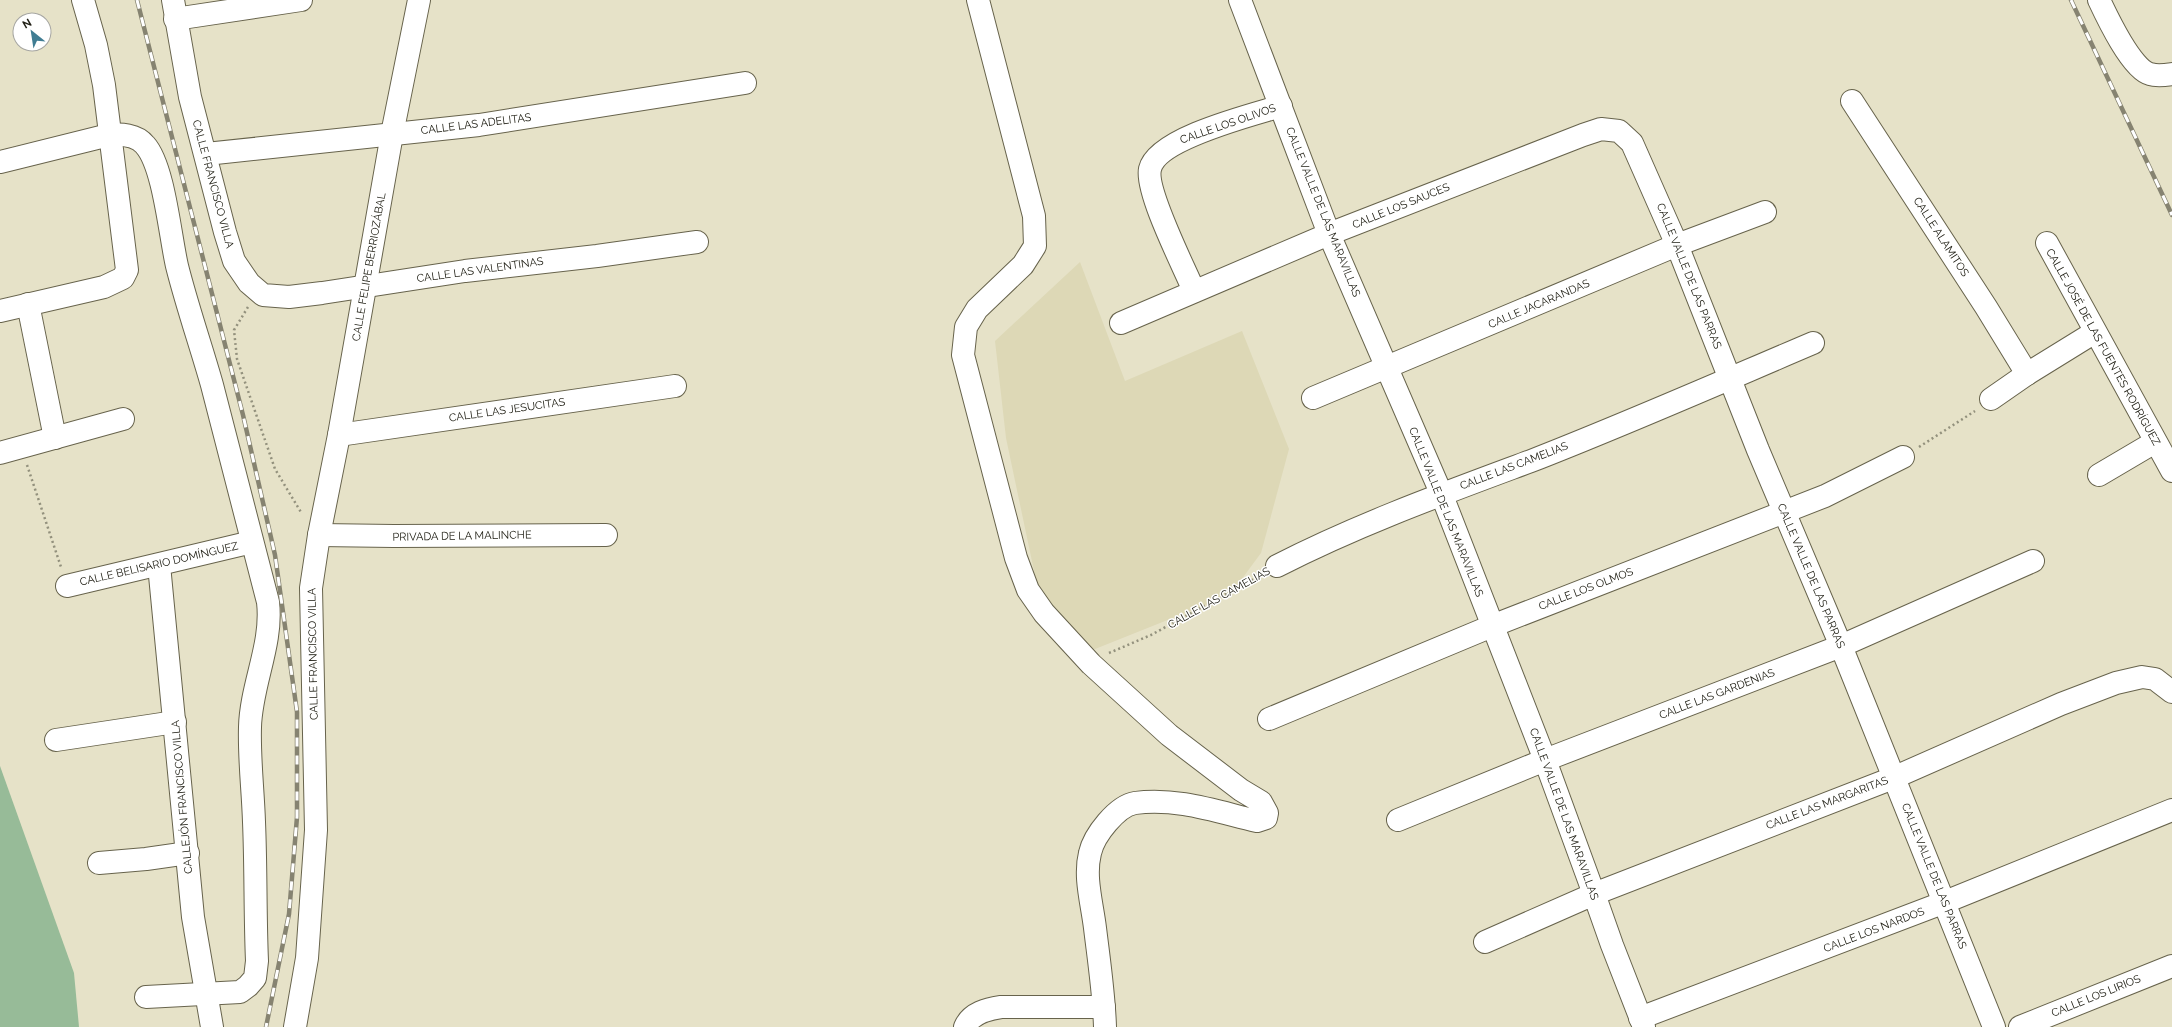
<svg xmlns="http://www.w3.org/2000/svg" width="2172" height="1027" viewBox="0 0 2172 1027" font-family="Raleway,sans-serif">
<rect width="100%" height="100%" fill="#e6e2c8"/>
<path fill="#ddd8b6" d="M1080,262L1125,381L1242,331L1289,449L1261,553L1230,595L1090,651L1041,604L1006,438L995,341Z"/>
<path fill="#97bb98" d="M0,766L74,973L79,1027H0Z"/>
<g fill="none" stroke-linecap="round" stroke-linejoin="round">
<g stroke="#67634c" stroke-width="24">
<g id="street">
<path d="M173,0L190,97L225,232L234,261L249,283L263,295L289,297L322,293L465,271L597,256L697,242"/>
<path d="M978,0L1034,216L1035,246L1023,265L977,309L966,327L963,355L1016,558L1028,590L1044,613L1091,664L1169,735L1241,790L1261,802L1267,813L1266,818L1257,821C1218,812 1176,797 1135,803C1117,806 1094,835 1090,853C1084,877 1092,903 1095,928C1099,961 1104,994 1105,1027"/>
<path d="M2099,0C2107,17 2132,70 2150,74C2156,76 2166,75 2172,74"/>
<path d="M175,19L301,0"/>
<path d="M1852,101L1986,307L2027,374"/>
<path d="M206,154L479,125L745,83"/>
<path d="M0,162L109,135C121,134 136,134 145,145C164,166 170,236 177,266C187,306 201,346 212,385C231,457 249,530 268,602C273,644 251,685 250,727C249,759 253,790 254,822C256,868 255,915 257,961L255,978L248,986L240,992L146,997"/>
<path d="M2047,243L2172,471"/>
<path d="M1194,291C1184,267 1145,191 1150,169C1157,138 1252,115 1281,106"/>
<path d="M28,304L55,438"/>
<path d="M0,311L104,287L123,278L127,270L104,85L96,45L83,0"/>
<path d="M1121,323L1329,234L1583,135L1601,129L1619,131L1632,143L1677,245L1758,450L1841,646L1994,1027"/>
<path d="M1313,398L1677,245L1765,212"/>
<path d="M1991,399L2027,374L2095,332"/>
<path d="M339,435L675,386"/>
<path d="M0,453L123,419"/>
<path d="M2099,475L2155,442"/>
<path d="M319,535L394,536L606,535"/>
<path d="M159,565L193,917L212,1027"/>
<path d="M1277,566C1359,524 1445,493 1531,461C1626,424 1719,383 1813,343"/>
<path d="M67,586L252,542"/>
<path d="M1269,719L1492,626L1825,496L1903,457"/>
<path d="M56,740L175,722"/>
<path d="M1398,820L1545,760L1841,646L2033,561"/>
<path d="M99,863L146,859L188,853"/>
<path d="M1485,942L1594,894L1612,945L1644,1027"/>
<path d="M1640,1018L1945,902L2172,810"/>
<path d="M965,1027C971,1013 987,1009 1001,1007H1104"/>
<path d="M2020,1027L2172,966"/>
</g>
</g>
<g stroke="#67634c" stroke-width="24">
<g id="secondary">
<path d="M1240,0L1329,234L1441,493L1545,760L1594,894L1893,778L2061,704L2116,683L2142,677L2155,679L2172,692"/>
<path d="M295,1027L307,958L316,830L311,588L319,535L339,435L392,134L419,0"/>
</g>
</g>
<g stroke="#93917d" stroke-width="2.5" stroke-dasharray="2 3" stroke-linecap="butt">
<path d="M248,307L234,330L237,359L275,469L302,514"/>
<path d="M1919,447L1975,411"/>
<path d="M27,465L61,567"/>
<path d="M1109,653L1151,635L1261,575"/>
</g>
<use href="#street" stroke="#fff" stroke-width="22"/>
<use href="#secondary" stroke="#fff" stroke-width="22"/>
<g stroke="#868371" stroke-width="4.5">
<g id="rail">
<path d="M137,0L243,415L275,555L297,712V817L289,914L266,1027"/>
<path d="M2071,0L2172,215"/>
</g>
</g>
<use href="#rail" stroke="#fff" stroke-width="3" stroke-dasharray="9" stroke-linecap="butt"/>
</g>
<g text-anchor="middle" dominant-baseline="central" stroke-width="3" stroke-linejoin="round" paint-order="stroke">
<g font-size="11" fill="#212016" stroke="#fff">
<text transform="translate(476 124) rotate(-7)">CALLE LAS ADELITAS</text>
<text transform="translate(1228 124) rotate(-19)">CALLE LOS OLIVOS</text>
<text transform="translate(213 184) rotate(75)">CALLE FRANCISCO VILLA</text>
<text transform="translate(1401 206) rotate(-22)">CALLE LOS SAUCES</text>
<text transform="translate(1323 212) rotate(68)">CALLE VALLE DE LAS MARAVILLAS</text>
<text transform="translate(1941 237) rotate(57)">CALLE ALAMITOS</text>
<text transform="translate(369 267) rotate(-80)">CALLE FELIPE BERRIOZÁBAL</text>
<text transform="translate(480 270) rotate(-8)">CALLE LAS VALENTINAS</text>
<text transform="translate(1689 276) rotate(68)">CALLE VALLE DE LAS PARRAS</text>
<text transform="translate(1539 304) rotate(-23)">CALLE JACARANDAS</text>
<text transform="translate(2103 347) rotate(61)">CALLE JOSÉ DE LAS FUENTES RODRÍGUEZ</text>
<text transform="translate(507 410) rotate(-8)">CALLE LAS JESUCITAS</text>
<text transform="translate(1514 466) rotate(-21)">CALLE LAS CAMELIAS</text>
<text transform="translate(1446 512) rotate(68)">CALLE VALLE DE LAS MARAVILLAS</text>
<text transform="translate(462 536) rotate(-1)">PRIVADA DE LA MALINCHE</text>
<text transform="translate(159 564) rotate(-13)">CALLE BELISARIO DOMÍNGUEZ</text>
<text transform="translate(1811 576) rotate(67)">CALLE VALLE DE LAS PARRAS</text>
<text transform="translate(1586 589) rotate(-21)">CALLE LOS OLMOS</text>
<text transform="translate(1219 598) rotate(-29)">CALLE LAS CAMELIAS</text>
<text transform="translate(313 654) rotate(-91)">CALLE FRANCISCO VILLA</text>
<text transform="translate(1717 694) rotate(-21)">CALLE LAS GARDENIAS</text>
<text transform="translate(182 797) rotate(-95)">CALLEJÓN FRANCISCO VILLA</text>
<text transform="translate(1827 803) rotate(-21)">CALLE LAS MARGARITAS</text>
<text transform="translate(1564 814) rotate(70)">CALLE VALLE DE LAS MARAVILLAS</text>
<text transform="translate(1934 876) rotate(68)">CALLE VALLE DE LAS PARRAS</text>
<text transform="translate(1874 930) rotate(-21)">CALLE LOS NARDOS</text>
<text transform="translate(2096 996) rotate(-22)">CALLE LOS LIRIOS</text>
</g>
</g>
<g transform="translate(32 32) rotate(330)"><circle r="19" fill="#ffffff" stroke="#a6a6a2"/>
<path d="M0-3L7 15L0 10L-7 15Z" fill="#407d93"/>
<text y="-6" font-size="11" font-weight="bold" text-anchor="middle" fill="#212016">N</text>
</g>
</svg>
